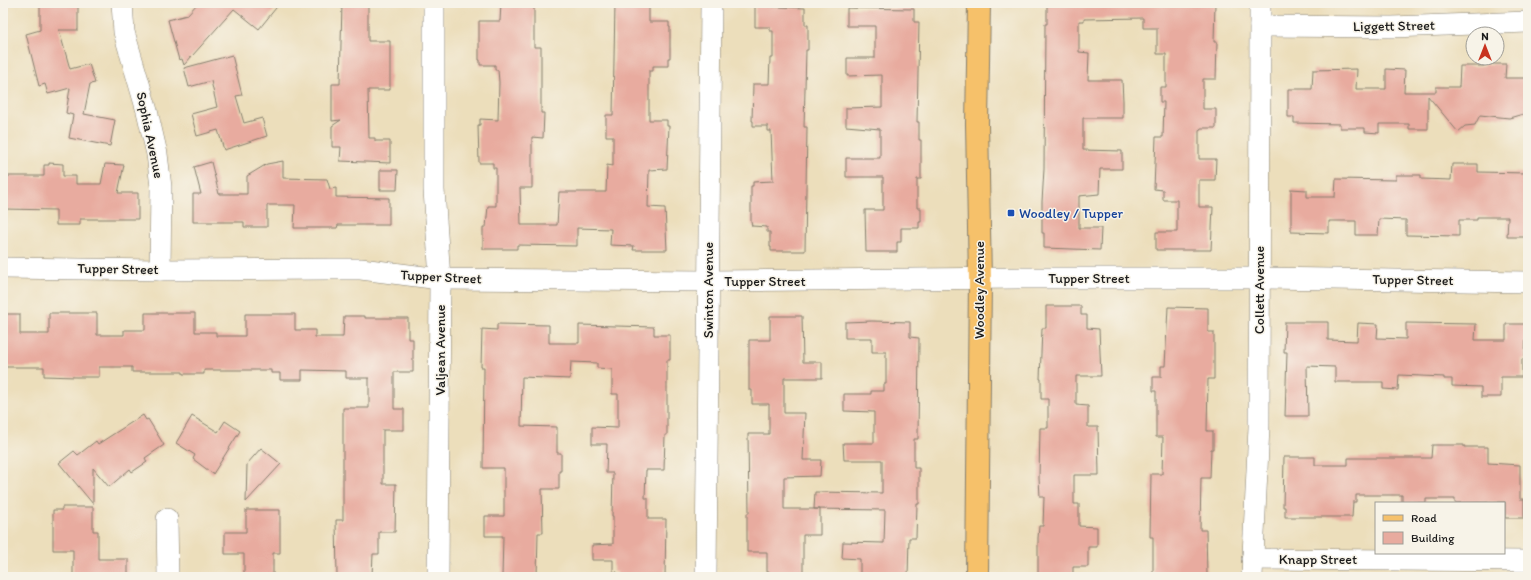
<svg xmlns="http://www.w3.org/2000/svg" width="1531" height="580" viewBox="0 0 1531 580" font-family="Itim,sans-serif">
<rect width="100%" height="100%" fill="#f7f3e8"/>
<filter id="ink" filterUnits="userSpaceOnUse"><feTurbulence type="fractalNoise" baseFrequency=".025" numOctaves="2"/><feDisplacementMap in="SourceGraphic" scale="8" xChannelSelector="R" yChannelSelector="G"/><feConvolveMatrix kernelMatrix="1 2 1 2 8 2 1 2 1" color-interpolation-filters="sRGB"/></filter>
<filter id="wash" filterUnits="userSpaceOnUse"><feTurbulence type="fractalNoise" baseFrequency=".012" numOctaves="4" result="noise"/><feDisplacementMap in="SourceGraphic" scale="16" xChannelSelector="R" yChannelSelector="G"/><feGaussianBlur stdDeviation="0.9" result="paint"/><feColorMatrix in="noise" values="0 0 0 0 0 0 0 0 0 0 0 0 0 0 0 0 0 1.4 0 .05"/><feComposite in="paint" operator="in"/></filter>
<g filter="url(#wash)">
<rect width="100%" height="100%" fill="#ecdebb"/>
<g id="blocks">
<g fill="#e8ab9f">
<path d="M40,3H78V30H59L70,69L89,64L95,83L90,84L84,114L115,120L110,146L69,138L73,115L66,113L70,88L48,94L45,84L39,86L26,34L40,30Z"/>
<path d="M198,3H280L259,29L234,9L184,65L182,59L179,60L168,20L187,15Z"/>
<path d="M342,3H368V41H390V90H368L369,138H375V141H390V163L340,161L341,147H332V126L341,120L332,121V84H340Z"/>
<path d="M501,3H534V47H541V113H544L543,138L532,137V188H520L521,225H557L559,192H606L607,165L613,166V136H606V115H613L615,3H649V22H669V27H670V58H668V66H653V71H649V120H667V126H669L667,169L649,170L648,207L665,208L667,250H633L634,246L610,245L611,229L577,228V246L517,245V249H483V227H486L488,206H496V168H493V163H479L478,125H480V119L498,120L499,82L498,70H495V65H480V60H479V21H500Z"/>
<path d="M1047,3H1215L1214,42H1217L1216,79H1203V109H1216V128H1201L1199,131V159H1216L1215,180H1199V207H1213L1211,250H1156V232H1177V200H1163V190L1154,189L1156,137H1163L1164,102H1160V87H1166V54H1157V28H1143V18L1084,19V21H1079V52L1089,53L1088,80H1122L1123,101V118H1083V150L1122,151V169H1100L1099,194L1079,196V228H1101L1100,250L1044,248V233H1042V202L1044,169L1045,24H1047Z"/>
<path d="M755,6L805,8V25H808V50H806L804,127H807L805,251H771V247H770V232H767V227L752,226L751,222V186H753V182L773,181L771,131H768V126H753V121H752L753,84H769L770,58H773V31H770V27H755Z"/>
<path d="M847,8L914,9V22H919L917,122H919V140H921V179H917V208H921V222H919V228H901V242H897V252H866L865,210H883V177H846V158H880V129L846,126V108L882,107V75L847,76V58H875V26H847Z"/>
<path d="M232,55L242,95L236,96L244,123L262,118L267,136L224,150L218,130L197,136L191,114L217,107L211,81L189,87L184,68Z"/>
<path d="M1484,64H1506L1505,78H1528L1527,113L1509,118L1480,115L1475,125L1465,126L1458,132L1428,96V129H1409V124H1379V133L1365,132V128H1340V124L1294,123V117H1288V89H1312L1313,70L1357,69L1356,89H1386V69L1405,70L1404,92H1436V87H1459L1460,66H1484Z"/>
<path d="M283,161V178L327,179L330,189L336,188V197L389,198V225H338L337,228H294L295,205H267V227H244V222H193V194H201L194,167L211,162L219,194H247V176L267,164Z"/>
<path d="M49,163L63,164V176H76V184H101L105,164L124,165L118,193H138V219H80V225H56V210L3,209V176H44V165H49Z"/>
<path d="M1452,164H1478V172L1527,173L1526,237H1507L1508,217H1477V220H1459V236L1406,235V220L1379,219L1378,235H1356V221H1329V233L1291,232V189L1307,190V197H1335L1336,179L1396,180V175H1421V179L1451,180Z"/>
<path d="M380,170H398L397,190H380Z"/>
<path d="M1046,306H1081V315H1087V328L1099,329L1101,376H1076V405L1088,406V427H1098L1099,475H1074V504H1079V526L1097,527V547H1088V567H1073V576L1069,577H1038V538L1039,526H1043L1044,497H1040L1039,478L1040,428H1048V399H1041V379H1040L1042,328H1046Z"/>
<path d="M1168,307L1208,308V332H1214V379H1208L1207,431H1213V449H1211L1210,478H1201L1200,530H1206L1207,575H1191V577H1153V537H1150L1151,474H1162L1163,437H1156V391H1153V377H1161V366H1165Z"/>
<path d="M49,313H97V335H124V330H145V313H195V332H216V336H245V314H295V330H315V337H343L344,316H365V318H408V339H413V372H394V409H404V430H383V484H396L395,532H379V554H373L372,575L337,577L336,520H343V408H369V378H346V371L302,370V380H280V373H271V370H204V374H183V372H132V367H99V377H76L44,376V367H3L4,314H20V334H49Z"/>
<path d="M770,316H802L803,362H822V378H784V413H805L803,460H821L820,476L784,477V509H820V535H803V577H770V572H767V552H747V513H749L748,434H769V404H752V390H749V340H770Z"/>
<path d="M872,321L910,322V337L919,338L918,439H914V468H919V504H917L916,538H909L908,577H860V559L842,558L843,542L884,543L885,510L814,509L815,492L882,493V460H844L843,443H874V412L844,411V394H871V391H884V384H886V352H872V338H845V322Z"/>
<path d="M1285,322H1328V340L1357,341L1358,323L1378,324L1377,338L1406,339V323L1476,324L1475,340H1506V324H1526L1525,359H1522V377H1501V397H1481V387L1452,386V379H1444V377L1399,375L1398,390L1383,389V382H1335V367L1307,366L1308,416H1285L1287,352H1284Z"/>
<path d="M497,324L549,325V343H579V325L654,327V335H670V360H667V435H665L664,470H646L645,498H648V519H666L665,577H617V572H613V560H592V545L613,544V516H612L613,473H606L607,444H592V427L618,428V394H612V369L597,368V363L571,362L570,379L522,377L521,426L557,427V453H561V471H559V489H542L543,533H538L537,577H502L503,536H485V516H504V468H483L484,367H481L482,329L497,330Z"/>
<path d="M143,415L146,420L148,419L164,445L145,458L147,462L132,472L130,469L109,487L93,468V504L59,463L74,451L78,455L96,441L98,444Z"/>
<path d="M192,416L218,432L225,421L240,431L213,474L193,459L195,455L176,443Z"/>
<path d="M1432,445H1464V447H1488V463L1520,465V499H1524V518H1505V502L1455,503V499H1426V503H1402V495H1356V502H1353L1352,517H1285V507H1283L1284,457H1315V465H1348V458H1431Z"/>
<path d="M261,448L281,464L246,502L247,464Z"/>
<path d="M62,507H93V531H98V559H128V577H73V550H53V510H62Z"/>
<path d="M246,510H280V553H273V577H244V554H225V532H246Z"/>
</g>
</g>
</g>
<g filter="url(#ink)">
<use href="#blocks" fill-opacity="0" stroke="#847d6c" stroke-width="1"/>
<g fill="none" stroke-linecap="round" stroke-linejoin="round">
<g stroke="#847d6c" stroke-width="22">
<g id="minor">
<path d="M122,3L124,32L147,111L157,154L161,187L160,270"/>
<path d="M434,3V190L440,279L438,577"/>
<path d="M1260,26L1392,27L1528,22"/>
<path d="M3,268L160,270L330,269H361L440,279L708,281L1018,278H1259L1528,282"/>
<path d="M167,519L168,577"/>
<path d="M1252,559L1528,561"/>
<path d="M706,577L711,3"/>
<path d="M1252,577L1259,427L1260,3"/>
</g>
</g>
<g stroke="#847d6c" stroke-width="24">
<path id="major" d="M977,577L980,279L977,124L979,3"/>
</g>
<use href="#minor" stroke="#fff" stroke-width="21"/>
<use href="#major" stroke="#f6c16b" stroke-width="22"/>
</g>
</g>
<rect fill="#1a4fb4" stroke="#f7f3e8" stroke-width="1.5" x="1007" y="209" width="8" height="8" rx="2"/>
<g text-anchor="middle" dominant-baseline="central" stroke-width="3" stroke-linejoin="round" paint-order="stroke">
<g font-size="14" fill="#1c1c1c" stroke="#f7f3e8">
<text transform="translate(1394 26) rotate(-1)">Liggett Street</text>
<text transform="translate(150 135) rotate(78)">Sophia Avenue</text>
<text transform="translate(118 269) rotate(1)">Tupper Street</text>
<text transform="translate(441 277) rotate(3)">Tupper Street</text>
<text x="1089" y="278">Tupper Street</text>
<text transform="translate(1413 280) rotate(1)">Tupper Street</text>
<text x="765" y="281">Tupper Street</text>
<text transform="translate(708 290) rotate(-90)">Swinton Avenue</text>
<text transform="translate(979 290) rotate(-90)">Woodley Avenue</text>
<text transform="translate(1259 290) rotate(-90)">Collett Avenue</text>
<text transform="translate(440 350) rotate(-90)">Valjean Avenue</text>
<text x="1318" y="559">Knapp Street</text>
</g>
<g font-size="14" fill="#164399" stroke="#f7f3e8" text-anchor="start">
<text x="1019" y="213">Woodley / Tupper</text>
</g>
</g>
<rect width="1531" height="580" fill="none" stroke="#f7f3e8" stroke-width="16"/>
<rect x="1375" y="502" width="130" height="52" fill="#f7f3e8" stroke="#9f9d96"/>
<rect x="1383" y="515" width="20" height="6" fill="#f6c16b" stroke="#9f9d96"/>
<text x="1411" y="522" font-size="12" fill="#1c1c1c">Road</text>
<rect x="1383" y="532" width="20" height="12" fill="#e8ab9f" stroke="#9f9d96"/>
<text x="1411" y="542" font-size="12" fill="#1c1c1c">Building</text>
<g transform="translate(1485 46)"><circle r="19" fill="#f7f3e8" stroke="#9f9d96"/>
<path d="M0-3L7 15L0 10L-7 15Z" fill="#c8321e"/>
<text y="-6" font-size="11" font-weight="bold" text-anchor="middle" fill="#1c1c1c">N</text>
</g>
</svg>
